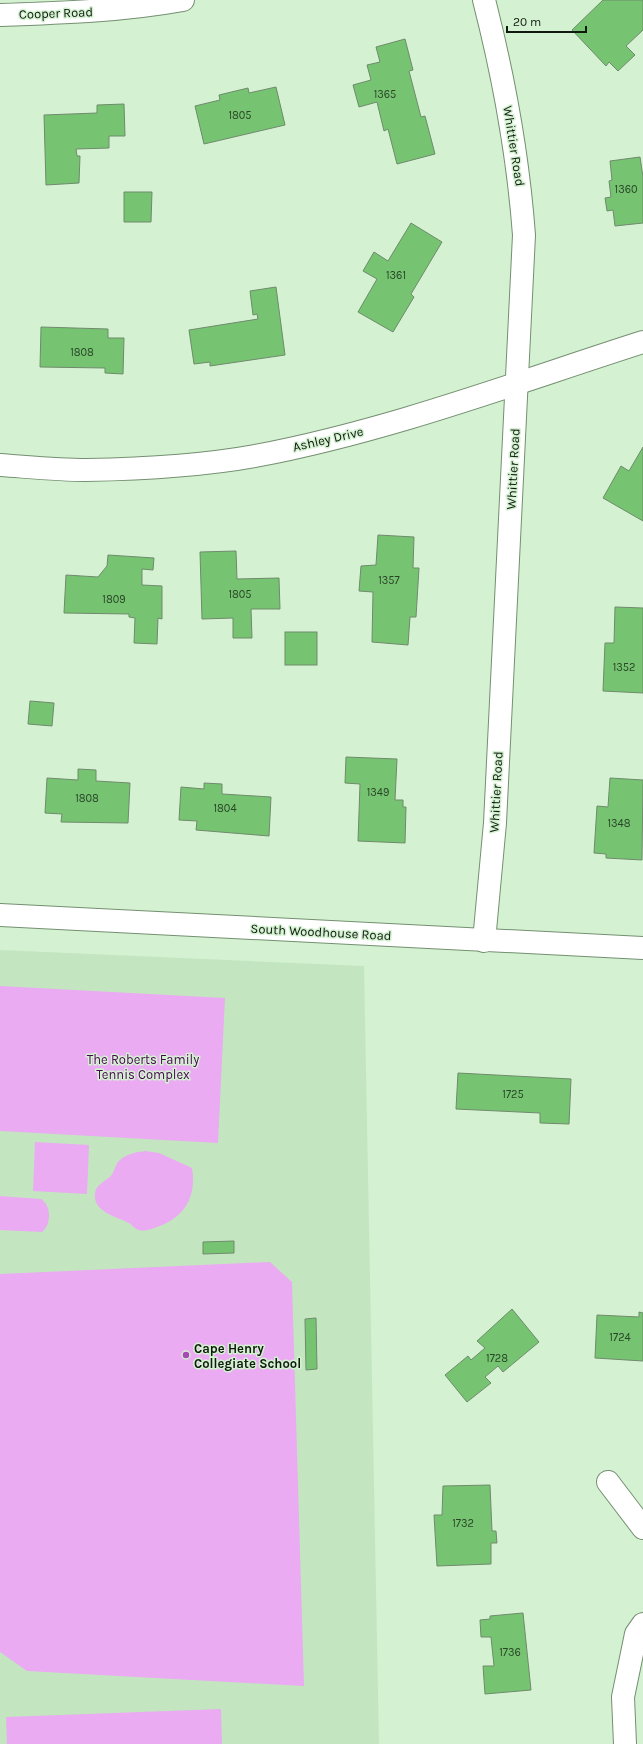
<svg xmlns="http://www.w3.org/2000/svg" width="643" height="1744" viewBox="0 0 643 1744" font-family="Karla,sans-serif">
<rect width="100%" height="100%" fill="#d4f2d1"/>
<path fill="#c3e6c0" d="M0,950L364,966L379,1744H0Z"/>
<g fill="#eaabf2">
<path d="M0,986L225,998L218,1143L0,1131Z"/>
<path d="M35,1142L89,1145L87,1194L33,1191Z"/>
<path d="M146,1151L159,1153L192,1168C197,1197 184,1218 157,1227C151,1229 145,1232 139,1230C135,1229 132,1225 129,1223C118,1217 92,1212 95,1193C96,1185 105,1181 111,1176C114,1172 115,1166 118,1162C125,1154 136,1152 146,1151Z"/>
<path d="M0,1196L41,1199C52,1206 51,1225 42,1232L0,1230Z"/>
<path d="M270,1262L292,1282L304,1686L27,1671L0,1652V1274Z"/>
<path d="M221,1709L222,1744H7L6,1717Z"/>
</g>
<g fill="#76c471" stroke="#6f8a6d">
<path d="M603,0H643V30L626,46L635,55L618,71L609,62L606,66L572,30Z"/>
<path d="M405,39L413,70L409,71L421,117L425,116L435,154L397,164L388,129L384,131L377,102L359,107L353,85L371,80L367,65L380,62L376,47Z"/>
<path d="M276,87L285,125L204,144L195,106L220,100L219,95L248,88L249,93Z"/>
<path d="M124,104L125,136H109V148L76,149L77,156H80L79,183L46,185L44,115L97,113V105Z"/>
<path d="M640,157L643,177V223L615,226L613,210L607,211L605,198L611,197L609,181L612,180L610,161Z"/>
<path d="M124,192H152L151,222H124Z"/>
<path d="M411,223L442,242L411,294L414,297L393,332L358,312L377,279L363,271L374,252L388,261Z"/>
<path d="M276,287L285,355L210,366V362L194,364L189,330L258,319L257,314L253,315L250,291Z"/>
<path d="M41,327L108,329V338H124L123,374L105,373V368L40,367Z"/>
<path d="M643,447V521L603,498L621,466L629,471Z"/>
<path d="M378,535L414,537L413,568H419L416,617H410L408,645L372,642L373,592L359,591L361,566L376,565Z"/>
<path d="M236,551L237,579L279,578L280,609H251L252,638H233V618L202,619L200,552Z"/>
<path d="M108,555L154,558L153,570L142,569V585L162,586V619L158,618L157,644L134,643L135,618L129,617V614L64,613L66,575L98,577L107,566Z"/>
<path d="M615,607L643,608V693L603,691L605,643H614Z"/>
<rect x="285" y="632" width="32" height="33"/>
<path d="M30,701L54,703L52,726L28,724Z"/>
<path d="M346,757L397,759L395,800H403V807H406L405,843L358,841L360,784L345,783Z"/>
<path d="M78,769L96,770V781L130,783L128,823L61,822L62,814L45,813L47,778L78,780Z"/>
<path d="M610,778L643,780L642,860L606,858V854L594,853L597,806L608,807Z"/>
<path d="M204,783L222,784V794L271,797L269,836L196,830L197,821L179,820L181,787L204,789Z"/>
<path d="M458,1073L571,1079L569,1124L540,1123V1113L456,1109Z"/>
<path d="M234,1241V1253L203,1254V1242Z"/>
<path d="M512,1309L539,1342L503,1372L498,1366L485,1377L491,1383L467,1402L445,1375L468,1356L471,1360L485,1348L477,1341Z"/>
<path d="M639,1312L643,1313V1361L595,1358L597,1315L639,1317Z"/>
<path d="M316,1318L317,1369L306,1370L305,1319Z"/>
<path d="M490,1485L492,1531H496L497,1543H491V1564L437,1566L434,1515H442L443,1486Z"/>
<path d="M523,1613L531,1690L485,1694L483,1666H494L491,1637H481L480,1620L490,1619V1616Z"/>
</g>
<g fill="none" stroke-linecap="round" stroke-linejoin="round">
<g stroke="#748f71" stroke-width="24">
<g id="street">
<path d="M484,0C504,78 518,155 524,235L495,823L484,941"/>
<path d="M0,15C62,13 122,11 183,0"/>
<path d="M0,465C29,467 58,470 86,470C142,469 200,466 255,456C388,431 515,383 643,342"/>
<path d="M0,915L643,948"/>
<path d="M608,1482L643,1528"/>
<path d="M625,1744L623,1697L636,1634L643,1624"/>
</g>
</g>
<use href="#street" stroke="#fff" stroke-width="22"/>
</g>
<circle fill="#a649b3" stroke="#d4f2d1" stroke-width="1.5" cx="186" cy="1355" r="4"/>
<g text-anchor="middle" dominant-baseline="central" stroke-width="3" stroke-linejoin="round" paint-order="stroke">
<g font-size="11" fill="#294427">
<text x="385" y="94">1365</text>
<text x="240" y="115">1805</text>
<text x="626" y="189">1360</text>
<text x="396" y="275">1361</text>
<text x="82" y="352">1808</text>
<text x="389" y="580">1357</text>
<text x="240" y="594">1805</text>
<text x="114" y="599">1809</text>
<text x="624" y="667">1352</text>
<text x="378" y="792">1349</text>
<text x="87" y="798">1808</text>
<text x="225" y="808">1804</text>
<text x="619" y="823">1348</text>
<text x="513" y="1094">1725</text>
<text x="620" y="1337">1724</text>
<text x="497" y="1358">1728</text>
<text x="463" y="1523">1732</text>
<text x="510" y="1652">1736</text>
</g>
<g font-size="13" fill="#0f190e" stroke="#d4f2d1">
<text transform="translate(56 13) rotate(-2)">Cooper Road</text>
<text transform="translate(514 146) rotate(81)">Whittier Road</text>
<text transform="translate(328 439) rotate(-13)">Ashley Drive</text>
<text transform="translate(513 469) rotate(-87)">Whittier Road</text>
<text transform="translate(496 792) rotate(-87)">Whittier Road</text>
<text transform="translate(321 932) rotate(3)">South Woodhouse Road</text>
</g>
<g font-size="13" fill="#4a0553" stroke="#d4f2d1">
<text x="143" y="1059">The Roberts Family<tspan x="143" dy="15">Tennis Complex</tspan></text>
</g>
<g font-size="13" font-weight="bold" fill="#0f190e" stroke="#d4f2d1" text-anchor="start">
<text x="194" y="1348">Cape Henry<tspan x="194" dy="15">Collegiate School</tspan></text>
</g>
</g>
<path d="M507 26v6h79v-6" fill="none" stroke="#0f190e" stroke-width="2"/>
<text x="513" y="26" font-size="12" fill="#0f190e" stroke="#d4f2d1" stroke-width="3" paint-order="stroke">20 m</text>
</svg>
